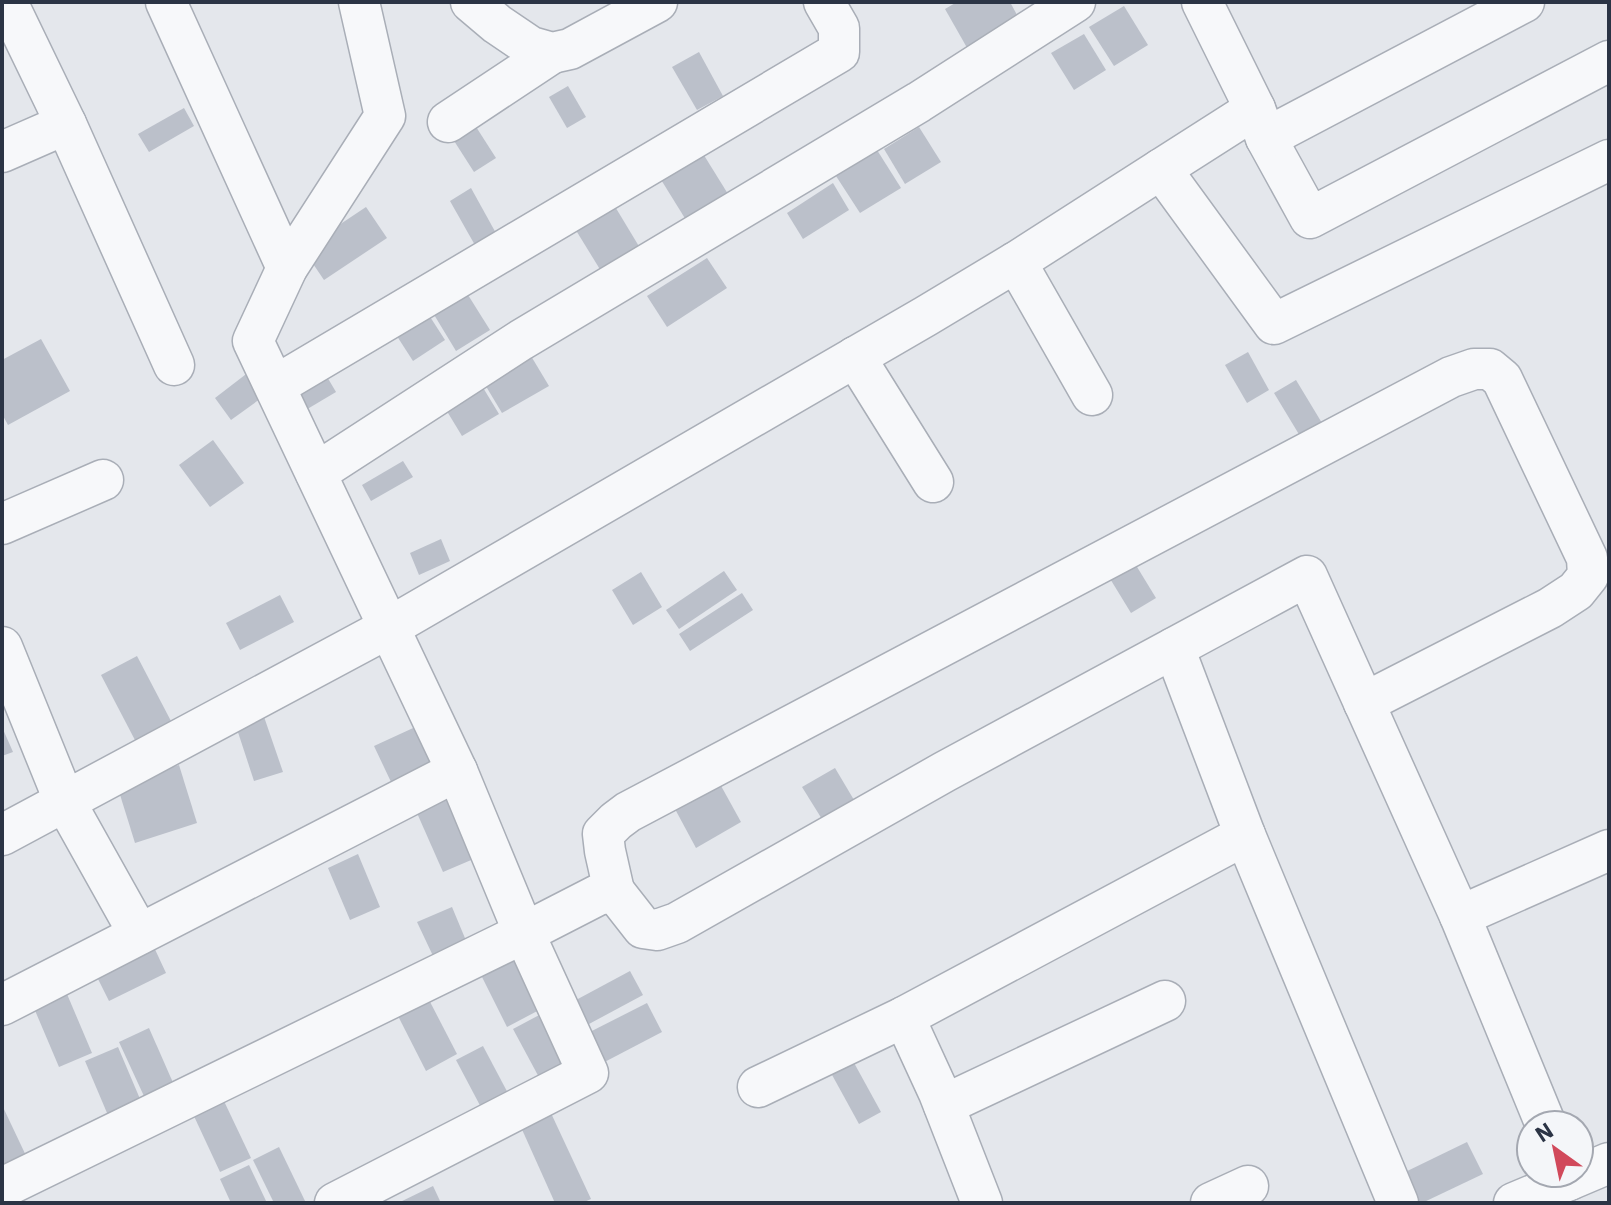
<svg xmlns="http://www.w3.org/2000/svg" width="1611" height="1205" viewBox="0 0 1611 1205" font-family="'IBM Plex Sans',sans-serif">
<rect width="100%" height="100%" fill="#e4e7ec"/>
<g fill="#bbc0ca">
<path d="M957,2H1010L1022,24L970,53L945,9Z"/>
<path d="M1124,6L1148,45L1114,66L1089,27Z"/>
<path d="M1084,34L1106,70L1074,90L1051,53Z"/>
<path d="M699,52L723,96L697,110L672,67Z"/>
<path d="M568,86L586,117L567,128L549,97Z"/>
<path d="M184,108L194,126L149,152L138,134Z"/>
<path d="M471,119L496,158L474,172L449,133Z"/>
<path d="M919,127L941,162L905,184L884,149Z"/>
<path d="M697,144L728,194L686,220L655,170Z"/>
<path d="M877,150L901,188L860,213L836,176Z"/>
<path d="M833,183L849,210L803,239L787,213Z"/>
<path d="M471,188L497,235L476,247L450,201Z"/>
<path d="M608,195L640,248L601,271L569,219Z"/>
<path d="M366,207L387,238L324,280L303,249Z"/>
<path d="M707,258L727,288L667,327L647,296Z"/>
<path d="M463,287L490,330L456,351L430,308Z"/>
<path d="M425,309L445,340L413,361L393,330Z"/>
<path d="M41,339L70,391L8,425L2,414V360Z"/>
<path d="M1248,352L1269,390L1247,403L1225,365Z"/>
<path d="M531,356L549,386L502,413L484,383Z"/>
<path d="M254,368L271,391L231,420L215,398Z"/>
<path d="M323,370L336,392L304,411L291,390Z"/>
<path d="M1296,380L1325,428L1303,441L1274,393Z"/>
<path d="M482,386L499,414L462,436L445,408Z"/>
<path d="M213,440L244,483L210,507L179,465Z"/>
<path d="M403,461L413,477L371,501L362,485Z"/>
<path d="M441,539L450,561L419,575L410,553Z"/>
<path d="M1134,562L1156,598L1131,613L1109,577Z"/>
<path d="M724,571L737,590L679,629L666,610Z"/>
<path d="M641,572L662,607L633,625L612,590Z"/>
<path d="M742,593L753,610L690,651L679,634Z"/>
<path d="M280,595L294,622L240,650L226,623Z"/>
<path d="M137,656L172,723L136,742L101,675Z"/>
<path d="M262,711L283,772L254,781L234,720Z"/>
<path d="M424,723L441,761L392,784L374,746Z"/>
<path d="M2,727L13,752L2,756Z"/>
<path d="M179,765L197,823L135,843L117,785Z"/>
<path d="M835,768L857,805L825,824L802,787Z"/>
<path d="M720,784L741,822L696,848L675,809Z"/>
<path d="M453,786L483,855L443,872L413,804Z"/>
<path d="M358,854L380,907L350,920L328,868Z"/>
<path d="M452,907L467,943L434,958L417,922Z"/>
<path d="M152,943L166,973L109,1001L94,971Z"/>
<path d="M514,950L543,1008L507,1027L478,969Z"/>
<path d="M630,971L643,995L589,1024L576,1000Z"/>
<path d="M64,987L92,1053L59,1067L31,1001Z"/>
<path d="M427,996L457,1054L426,1071L396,1012Z"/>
<path d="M647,1003L662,1032L595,1067L580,1037Z"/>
<path d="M543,1013L570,1065L541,1081L513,1029Z"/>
<path d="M149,1028L178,1094L149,1107L119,1042Z"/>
<path d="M483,1046L511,1099L484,1113L456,1060Z"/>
<path d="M118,1047L143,1106L110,1120L85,1061Z"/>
<path d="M853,1061L881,1112L859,1124L831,1073Z"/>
<path d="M223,1099L251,1158L220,1172L193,1114Z"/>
<path d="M2,1105L29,1162L2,1168Z"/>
<path d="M550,1111L591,1199L582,1203H555L520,1125Z"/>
<path d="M1467,1142L1483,1174L1422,1203H1412L1399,1175Z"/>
<path d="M279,1147L306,1203H274L253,1160Z"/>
<path d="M249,1165L267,1203H231L220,1179Z"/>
<path d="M433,1186L441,1203H398Z"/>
</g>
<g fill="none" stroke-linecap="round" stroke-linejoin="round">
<g stroke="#a9aeb7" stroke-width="43">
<g id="minor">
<path d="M7,2L66,124L174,365"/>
<path d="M166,2L287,268"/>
<path d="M471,2L497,24L531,47L552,53L570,49L657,2"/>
<path d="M1202,2L1255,109L1266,138L1310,218L1609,61"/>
<path d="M448,122L552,53"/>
<path d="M1266,138L1524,2"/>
<path d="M2,152L66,124"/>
<path d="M1161,169L1255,109"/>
<path d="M1016,262L1092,395"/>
<path d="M855,357L933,482"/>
<path d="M275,386L839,52V28L824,2"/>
<path d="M316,473L521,340L919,102L1075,2"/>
<path d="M2,524L103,480"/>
<path d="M2,647L64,800L139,934"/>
<path d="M1174,648L1245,835L1398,1203"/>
<path d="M2,835L388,628L926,316L1016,262L1161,169L1274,324L1609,160"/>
<path d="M614,891L605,851L603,834L616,821L628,812L1451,377L1474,369H1490L1502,379L1587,558L1588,576L1576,591L1550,608L1364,703"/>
<path d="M1460,916L1609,850"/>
<path d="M2,1005L457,771"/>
<path d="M904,1017L939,1093L982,1203"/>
<path d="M758,1087L904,1017L1245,835"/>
<path d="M944,1105L1165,1001"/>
<path d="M1569,1180L1609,1163"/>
<path d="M2,1188L524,933L457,771L253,341L287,268L385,116L359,2"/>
<path d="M335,1203L588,1073L524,933L598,895L614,891L643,928L657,930L677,923L944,772L1307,576L1460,916L1546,1125"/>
<path d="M1211,1203L1248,1186"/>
<path d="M1514,1203L1569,1180L1566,1173"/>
</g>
</g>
<use href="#minor" stroke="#f7f8fa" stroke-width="40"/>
</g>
<rect width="1611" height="1205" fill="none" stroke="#2b3445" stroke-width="8"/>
<g transform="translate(1555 1149) rotate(327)"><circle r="38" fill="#f4f6f9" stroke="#a4a8b1" stroke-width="2"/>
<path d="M0-6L14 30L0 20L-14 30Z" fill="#d1495b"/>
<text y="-12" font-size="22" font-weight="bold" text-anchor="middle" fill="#2b3445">N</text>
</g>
</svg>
